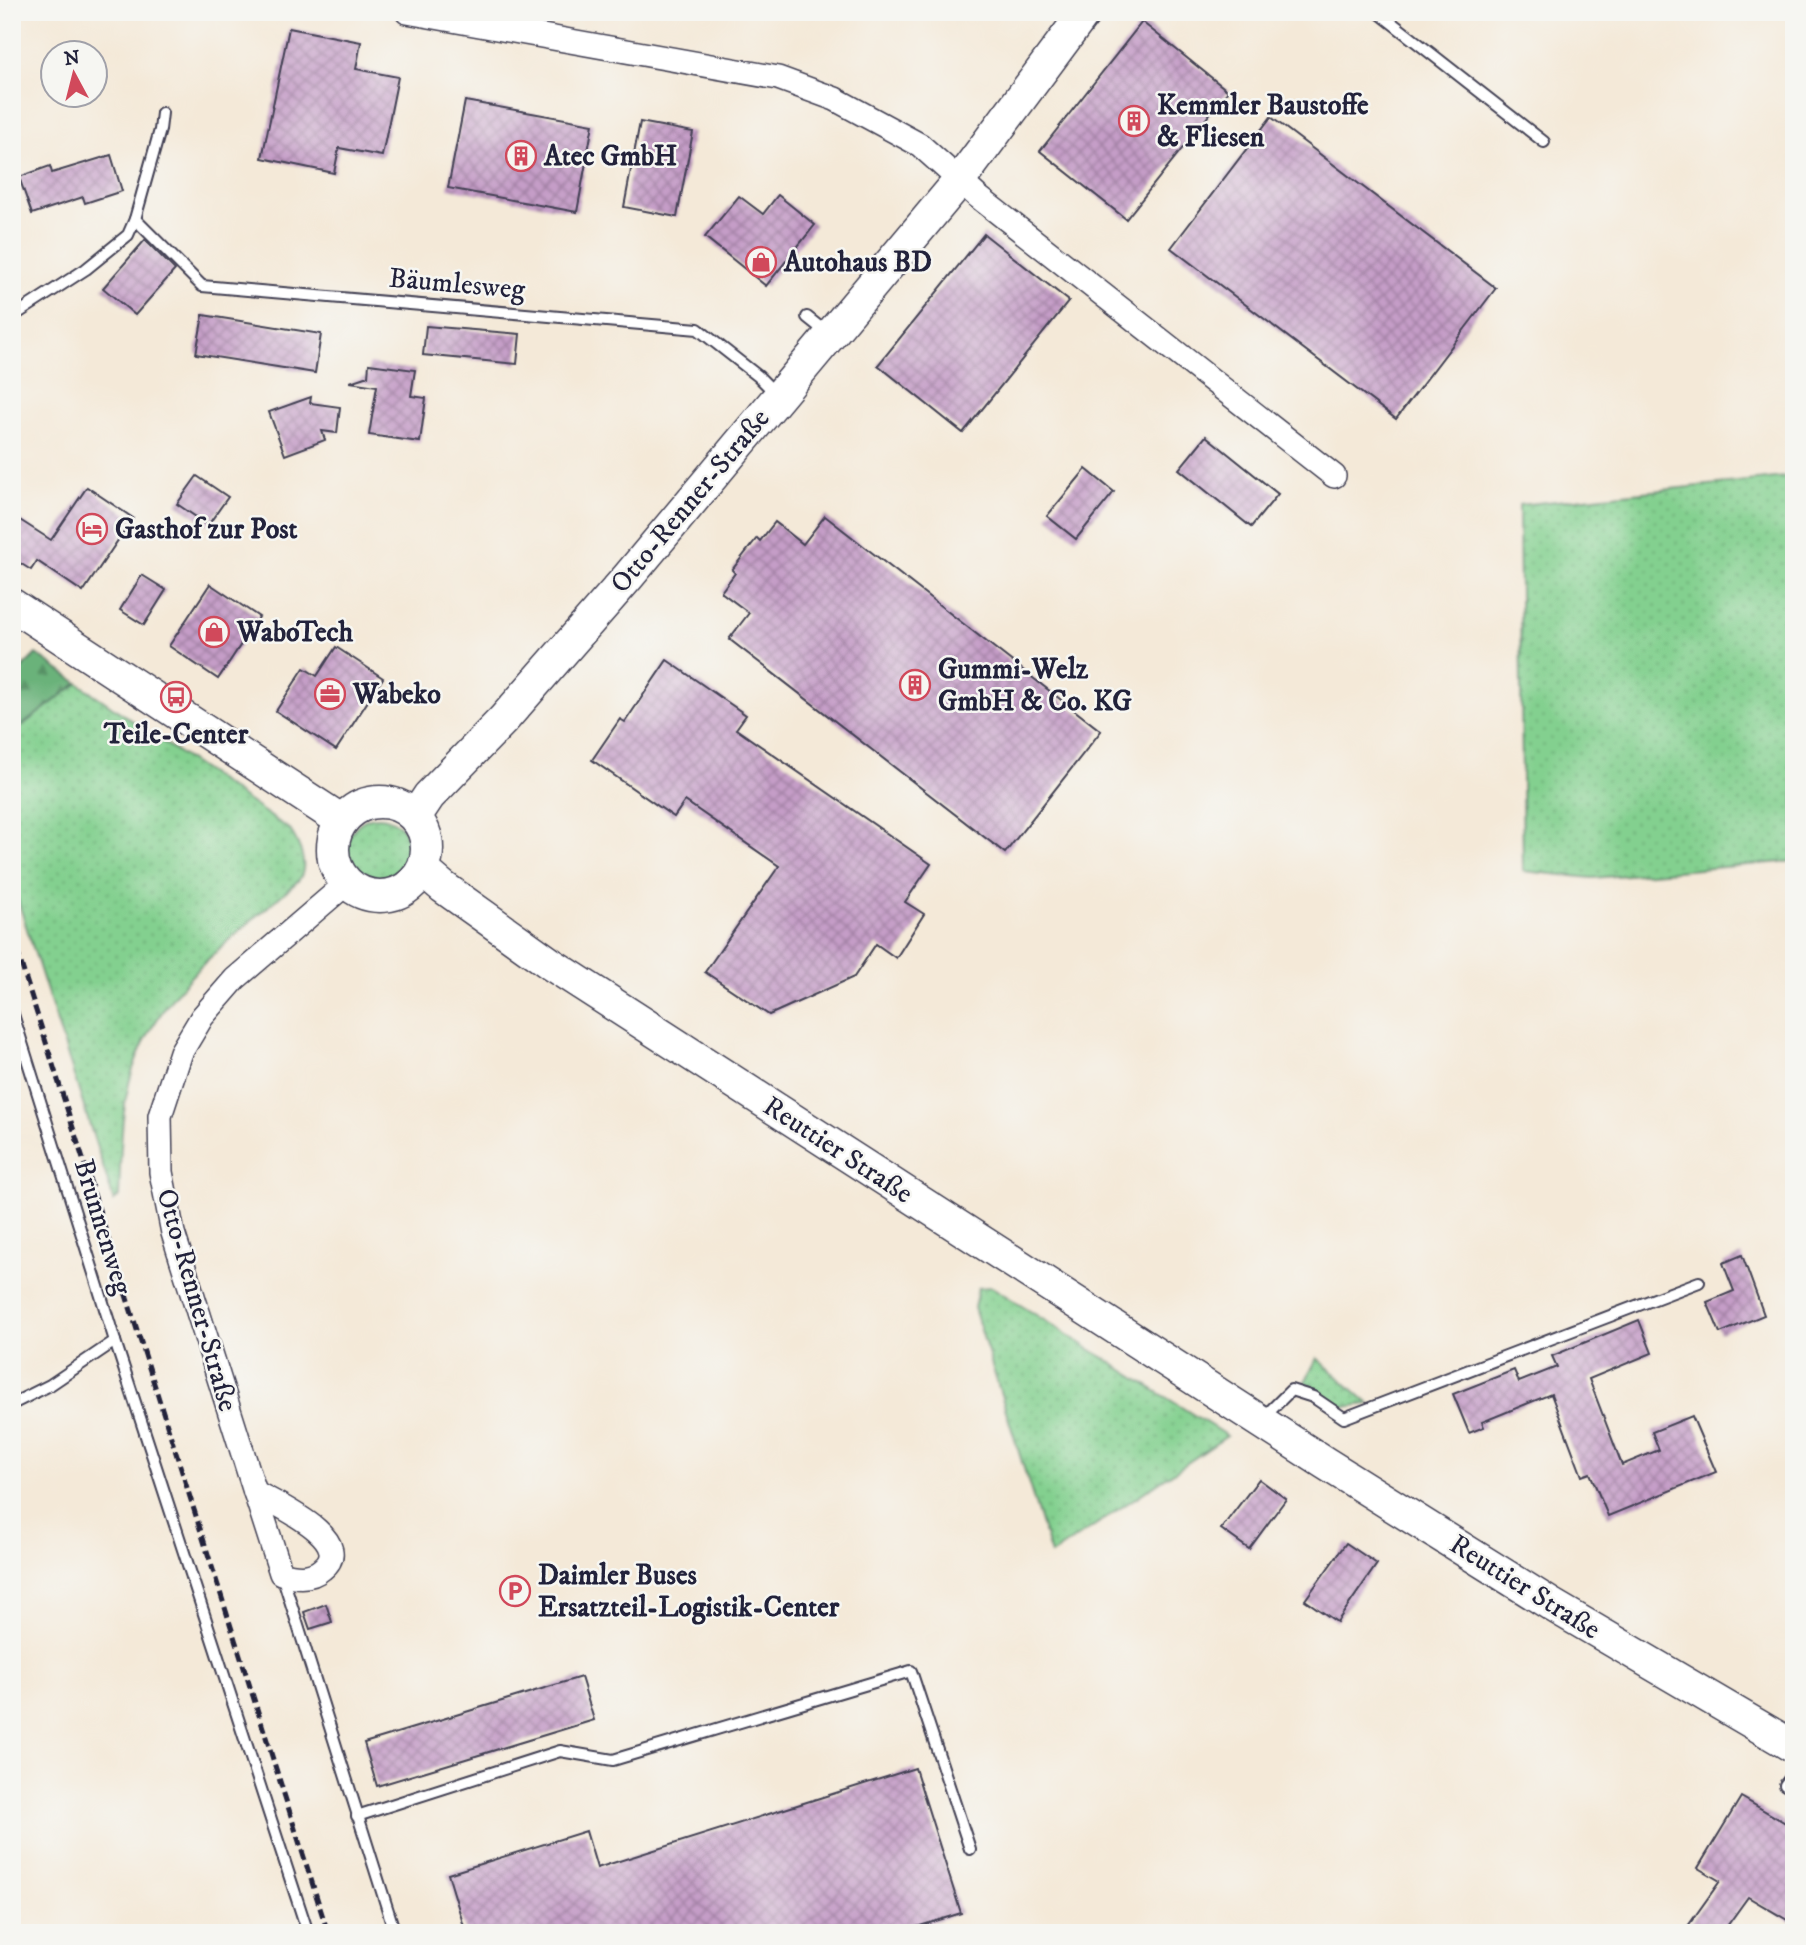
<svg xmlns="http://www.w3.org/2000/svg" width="1806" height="1945" viewBox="0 0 1806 1945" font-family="'IM FELL DW Pica',serif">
<defs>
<pattern id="grass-dots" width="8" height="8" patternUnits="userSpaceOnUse" patternTransform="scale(1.75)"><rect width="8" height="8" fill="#83d08f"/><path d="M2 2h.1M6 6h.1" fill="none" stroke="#71b27c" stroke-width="1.8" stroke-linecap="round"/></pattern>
<pattern id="forest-firs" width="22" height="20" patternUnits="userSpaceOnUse" patternTransform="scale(1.75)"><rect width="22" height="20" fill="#6ab27a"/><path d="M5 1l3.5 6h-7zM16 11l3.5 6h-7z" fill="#579065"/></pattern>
<pattern id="building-cross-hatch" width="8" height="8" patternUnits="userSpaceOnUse" patternTransform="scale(1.75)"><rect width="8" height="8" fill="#c59dc7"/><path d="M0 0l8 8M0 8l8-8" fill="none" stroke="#a080a3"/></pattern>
</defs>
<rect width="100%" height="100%" fill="#f6f6f2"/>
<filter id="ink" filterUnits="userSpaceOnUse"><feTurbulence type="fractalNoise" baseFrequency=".0143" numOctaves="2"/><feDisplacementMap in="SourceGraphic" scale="14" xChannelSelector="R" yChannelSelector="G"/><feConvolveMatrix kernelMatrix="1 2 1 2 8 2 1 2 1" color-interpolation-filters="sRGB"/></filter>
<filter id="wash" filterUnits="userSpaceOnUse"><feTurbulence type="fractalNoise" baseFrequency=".00686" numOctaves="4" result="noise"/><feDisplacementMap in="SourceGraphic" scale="28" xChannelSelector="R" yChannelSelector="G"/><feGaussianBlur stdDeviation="1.57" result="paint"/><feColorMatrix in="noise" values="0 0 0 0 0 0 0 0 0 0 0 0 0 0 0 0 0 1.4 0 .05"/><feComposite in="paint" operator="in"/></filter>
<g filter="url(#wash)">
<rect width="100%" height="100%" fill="#f4e9d8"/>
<g fill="url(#grass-dots)" stroke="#527965" stroke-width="2">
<path d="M1794,476V861L1592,878L1523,871L1519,505Z"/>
<path d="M78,683L290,830C299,843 310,867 298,881C239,933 167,982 137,1058C120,1100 121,1151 119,1196L114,1201L12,882V733Z"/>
<circle cx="378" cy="847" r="30"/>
<path d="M992,1287L1227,1436L1051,1555L974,1308L978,1288Z"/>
<path d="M1317,1358L1369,1404L1343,1407L1305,1382Z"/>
</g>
<path fill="url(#forest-firs)" stroke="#466a5a" stroke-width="2" d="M36,654L78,683L12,733V678Z"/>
<g id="blocks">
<g fill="url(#building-cross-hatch)">
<path d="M1142,22L1228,91L1126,219L1040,151Z"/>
<path d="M289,28L361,42L356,69L398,77L382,156L339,148L334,173L262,158Z"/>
<path d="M465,101L593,124L577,212L448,188Z"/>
<path d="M1271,117L1496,288L1396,419L1171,248Z"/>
<path d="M640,122L693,132L677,217L624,207Z"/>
<path d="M111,155L122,191L85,203L83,197L32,214L19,177L50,166L52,173Z"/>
<path d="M778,195L815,225L766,286L705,237L739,196L763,214Z"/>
<path d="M984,234L1069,301L963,433L878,365Z"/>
<path d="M145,240L175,270L135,315L103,288Z"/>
<path d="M203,315L321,334L315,373L196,354Z"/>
<path d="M426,326L520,334L517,364L423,355Z"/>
<path d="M369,364L415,370L411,396L426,398L420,442L369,435L377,386L350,382L368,376Z"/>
<path d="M311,397L310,403L340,407L337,433L322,431L325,440L285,455L269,412Z"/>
<path d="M1206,436L1278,494L1251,527L1179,469Z"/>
<path d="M1086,469L1114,492L1076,539L1047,516Z"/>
<path d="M197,476L228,497L208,525L177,504Z"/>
<path d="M87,487L133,518L83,592L37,561L31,570L12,558V515L51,540Z"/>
<path d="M825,516L1101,731L1005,853L729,639L749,613L721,592L735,573L732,570L757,538L760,541L775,522L803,544Z"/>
<path d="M142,575L166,590L144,625L120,610Z"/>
<path d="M210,584L259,617L218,679L169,646Z"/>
<path d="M336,647L383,678L336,750L276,711L304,668L317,676Z"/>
<path d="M667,660L746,715L736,729L931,864L905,902L924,914L896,958L876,944L854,977L769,1015L705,972L779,866L685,801L674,817L592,760L620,719L625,722Z"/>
<path d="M1742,1255L1764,1315L1720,1333L1707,1302L1734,1291L1723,1263Z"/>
<path d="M1639,1320L1652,1353L1589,1379L1622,1465L1659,1450L1652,1432L1692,1416L1716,1472L1608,1516L1590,1473L1582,1476L1551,1394L1482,1422L1484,1427L1469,1433L1453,1394L1514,1370L1519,1382L1557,1367L1552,1356Z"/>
<path d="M1259,1479L1286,1499L1249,1549L1221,1529Z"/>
<path d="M1346,1543L1377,1564L1337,1622L1305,1600Z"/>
<path d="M326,1604L332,1622L310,1629L304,1612Z"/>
<path d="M581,1677L594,1720L377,1786L364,1743Z"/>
<path d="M915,1768L961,1913L898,1933H466L448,1874L586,1831L597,1868Z"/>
<path d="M1741,1797L1794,1828V1924L1748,1897L1722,1933H1683L1720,1881L1698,1868Z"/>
</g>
</g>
</g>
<g filter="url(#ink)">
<use href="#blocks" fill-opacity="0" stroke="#424053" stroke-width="2"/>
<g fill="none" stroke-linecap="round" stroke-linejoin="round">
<g stroke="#424053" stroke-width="14">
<g id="lane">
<path d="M1378,12L1544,142"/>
<path d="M135,219L202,286L698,329L758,376L776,394"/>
<path d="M12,317L86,269L128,235L135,219L160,130L162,113"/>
<path d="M807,317L827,333"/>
<path d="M12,1011L115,1341L50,1385L12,1404"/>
<path d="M115,1341L308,1933"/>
<path d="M1262,1419L1291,1390L1313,1397L1344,1418L1699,1282"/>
<path d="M282,1575L395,1933"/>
<path d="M1794,1773L1785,1785L1794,1790"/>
<path d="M357,1816L560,1751L613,1760L911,1671L970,1849"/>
</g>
</g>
<g stroke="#424053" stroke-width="26">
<g id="street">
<path d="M407,12L778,78L835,99L920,145L977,196L1334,476"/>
<path d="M255,1492L173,1233L161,1172L160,1116L181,1052L202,1017L235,979L347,883"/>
<path d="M255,1492C273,1503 359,1540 322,1569C311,1579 294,1577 281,1573Z"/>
</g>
</g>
<g stroke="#424053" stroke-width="35">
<g id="secondary">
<path d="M12,605L342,821"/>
<circle cx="380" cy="849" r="47"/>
<path d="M415,817L429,796L503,720L628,577L960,180L1085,12"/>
<path d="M423,870L443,887L551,964L1325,1463L1552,1605L1794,1747"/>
</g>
</g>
<use href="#lane" stroke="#fff" stroke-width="10"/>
<use href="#street" stroke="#fff" stroke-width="23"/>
<use href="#secondary" stroke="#fff" stroke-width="32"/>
<path stroke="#22223b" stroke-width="5" stroke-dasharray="10 5" stroke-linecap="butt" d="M12,935L328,1933"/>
</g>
</g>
<defs>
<g id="building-ring" transform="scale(1.575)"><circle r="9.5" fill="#f6f6f2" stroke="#d1495b" stroke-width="1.5"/><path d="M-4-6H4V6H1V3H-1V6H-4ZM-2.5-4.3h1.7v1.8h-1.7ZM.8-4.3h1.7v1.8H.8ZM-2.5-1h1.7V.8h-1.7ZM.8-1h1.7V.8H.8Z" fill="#d1495b"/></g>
<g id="shop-ring" transform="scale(1.575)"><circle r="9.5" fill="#f6f6f2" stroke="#d1495b" stroke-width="1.5"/><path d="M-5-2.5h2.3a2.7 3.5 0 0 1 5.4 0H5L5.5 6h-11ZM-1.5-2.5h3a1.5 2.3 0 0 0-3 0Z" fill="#d1495b"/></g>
<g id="hotel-ring" transform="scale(1.575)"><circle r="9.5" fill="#f6f6f2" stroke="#d1495b" stroke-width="1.5"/><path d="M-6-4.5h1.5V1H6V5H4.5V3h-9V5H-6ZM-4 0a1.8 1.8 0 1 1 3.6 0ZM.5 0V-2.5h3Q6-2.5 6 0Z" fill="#d1495b"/></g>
<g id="office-ring" transform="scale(1.575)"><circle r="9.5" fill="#f6f6f2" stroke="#d1495b" stroke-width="1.5"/><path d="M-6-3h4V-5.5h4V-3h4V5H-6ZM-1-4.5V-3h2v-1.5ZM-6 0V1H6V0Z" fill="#d1495b"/></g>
<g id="bus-ring" transform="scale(1.575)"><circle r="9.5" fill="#f6f6f2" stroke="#d1495b" stroke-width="1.5"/><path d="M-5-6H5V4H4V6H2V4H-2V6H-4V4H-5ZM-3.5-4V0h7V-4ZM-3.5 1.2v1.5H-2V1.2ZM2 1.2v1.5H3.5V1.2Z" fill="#d1495b"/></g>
<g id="parking-ring" transform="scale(1.575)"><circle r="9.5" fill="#f6f6f2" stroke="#d1495b" stroke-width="1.5"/><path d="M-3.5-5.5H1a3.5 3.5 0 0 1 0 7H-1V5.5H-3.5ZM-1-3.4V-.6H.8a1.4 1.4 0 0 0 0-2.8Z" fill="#d1495b"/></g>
</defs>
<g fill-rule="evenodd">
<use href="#building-ring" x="1134" y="121"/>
<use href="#building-ring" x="521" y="156"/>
<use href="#shop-ring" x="761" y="262"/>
<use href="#hotel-ring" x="92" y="529"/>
<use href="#shop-ring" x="214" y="632"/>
<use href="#building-ring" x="915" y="685"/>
<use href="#office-ring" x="330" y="694"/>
<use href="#bus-ring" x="176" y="697"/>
<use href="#parking-ring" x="515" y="1591"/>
</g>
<g text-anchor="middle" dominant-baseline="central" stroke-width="5" stroke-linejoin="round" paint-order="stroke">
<g font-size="28" font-weight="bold" fill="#22223b" stroke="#f6f6f2" text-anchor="start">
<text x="1157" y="105">Kemmler Baustoffe<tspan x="1157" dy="32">&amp; Fliesen</tspan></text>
<text x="544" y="156">Atec GmbH</text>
<text x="784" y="262">Autohaus BD</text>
<text x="115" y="529">Gasthof zur Post</text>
<text x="237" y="632">WaboTech</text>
<text x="938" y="669">Gummi-Welz<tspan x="938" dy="32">GmbH &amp; Co. KG</tspan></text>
<text x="353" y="694">Wabeko</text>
<text x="176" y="734" text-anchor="middle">Teile-Center</text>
<text x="538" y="1575">Daimler Buses<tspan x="538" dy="32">Ersatzteil-Logistik-Center</tspan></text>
</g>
<g font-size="28" fill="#22223b" stroke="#f6f6f2">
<text transform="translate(457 284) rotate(5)">Bäumlesweg</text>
<text transform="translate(690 501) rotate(-50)">Otto-Renner-Straße</text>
<text transform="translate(838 1150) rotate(33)">Reuttier Straße</text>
<text transform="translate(103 1227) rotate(73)">Brunnenweg</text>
<text transform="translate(197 1300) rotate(74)">Otto-Renner-Straße</text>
<text transform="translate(1525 1587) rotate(32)">Reuttier Straße</text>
</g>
</g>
<rect width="1806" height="1945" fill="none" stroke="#f6f6f2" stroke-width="42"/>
<g transform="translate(74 74) rotate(353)"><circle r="33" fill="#f6f6f2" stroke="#a1a1a9" stroke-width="2"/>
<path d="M0-5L12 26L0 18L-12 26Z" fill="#d1495b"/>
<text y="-10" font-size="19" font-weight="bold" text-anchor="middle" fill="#22223b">N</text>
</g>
</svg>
